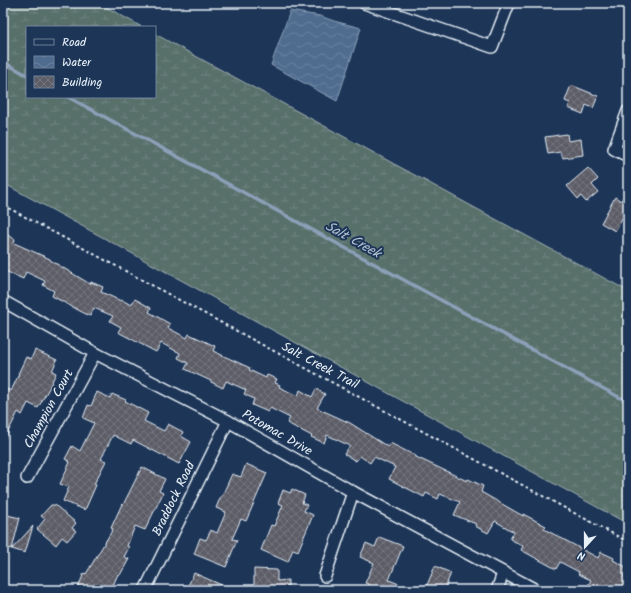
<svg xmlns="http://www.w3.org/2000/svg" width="631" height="593" viewBox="0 0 631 593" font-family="Kalam,sans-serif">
<defs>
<pattern id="wetland-marsh" width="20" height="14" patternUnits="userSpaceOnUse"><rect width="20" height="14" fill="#586f6b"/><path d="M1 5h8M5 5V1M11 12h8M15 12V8" fill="none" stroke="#708481"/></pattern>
<pattern id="water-waves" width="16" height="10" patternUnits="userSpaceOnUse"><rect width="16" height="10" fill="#4f6c8f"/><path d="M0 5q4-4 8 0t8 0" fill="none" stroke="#6881a0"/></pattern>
<pattern id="building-cross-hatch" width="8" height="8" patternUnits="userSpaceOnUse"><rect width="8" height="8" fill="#5d5d68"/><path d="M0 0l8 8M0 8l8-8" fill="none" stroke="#74757e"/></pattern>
</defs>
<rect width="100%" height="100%" fill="#1d3557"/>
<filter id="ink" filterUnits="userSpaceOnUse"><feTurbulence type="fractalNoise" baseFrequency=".025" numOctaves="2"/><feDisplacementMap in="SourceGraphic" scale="8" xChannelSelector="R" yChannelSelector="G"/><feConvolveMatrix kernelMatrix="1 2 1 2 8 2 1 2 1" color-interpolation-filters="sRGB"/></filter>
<g filter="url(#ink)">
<path fill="url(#wetland-marsh)" stroke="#a0b0b2" d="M3,3H99L142,27H27V97H155V34L628,291V524L3,183Z"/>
<path fill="url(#water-waves)" stroke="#8ca1b9" d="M290,11L320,16L334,21L361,28L337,101L271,65Z"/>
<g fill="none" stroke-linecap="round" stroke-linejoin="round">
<g stroke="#8ca1b9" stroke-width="3.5">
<path d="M3,62L27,75"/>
<path d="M68,97L628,402"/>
</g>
</g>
<g fill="url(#building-cross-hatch)" stroke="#e8f1f8">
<path d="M571,85L598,96L593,108L586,105L583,114L568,108L570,103L565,101Z"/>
<path d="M567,134L568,141L581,139L583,155L563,158L560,152L548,154L545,137Z"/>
<path d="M588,168L598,179L592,185L598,192L586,202L581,196L578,199L567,186Z"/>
<path d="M628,188V219L623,217L615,231L601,223L615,197L621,201Z"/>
<path d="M3,233L15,239L14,243L50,259V260L90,284L91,282L103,287L101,292L121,301L122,300L131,305L135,299L151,308L149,312L170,324L168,328L187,338L189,334L215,346L213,351L250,368L249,370L266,378L267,375L277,379L275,383L280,385L279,387L298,396L300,390L312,397L316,389L325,394L317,408L350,423L388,447L390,443L416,456V457L467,481L468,479L483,486L481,492L523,516V514L546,526L544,529L589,553L598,558L601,552L614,558L613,560L628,568V590H596L588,586L591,580L578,574L579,572L560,562L556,569L521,550L523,546L510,539L514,532L495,521L488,533L475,526L476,524L454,515L460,502L440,494L438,499L426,493L424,497L389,479L395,467L374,457L370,463L360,456L356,461L344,454L350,446L327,435L324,443L311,437L312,436L287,423L290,418L270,408L268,412L252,405L254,399L244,394L246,390L226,381L223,388L211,382V381L185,369L188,363L178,358L180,353L161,343L156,352L118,332L121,327L110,321L113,316L94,308L90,316L80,311L52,296L54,291L43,285L45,281L26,272L23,279L3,270Z"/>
<path d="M35,350L57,360L52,371L56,373L49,388L38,408L28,403L22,415L18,412L3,442V396L7,389L11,391L19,374H18L26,357L31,359Z"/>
<path d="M97,392L110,398L112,394L126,400L125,401L148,413L144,421L164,431L168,424L183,432L181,436L191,442L179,464L133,440L131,444L113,435L101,459L106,461L94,484L96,485L85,510L63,501L69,487L60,484L70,462L65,459L72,446L80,451L94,423L83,418L88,405L91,406Z"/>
<path d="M246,464L267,473L246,521L241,519L232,539L237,540L226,567L194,554L200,538L206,540L211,530L217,533L226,512L216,508L221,496H222L232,474L241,477Z"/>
<path d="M142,467L165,479L159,491L163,493L145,530L135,526L127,546L129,547L124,557L129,559L120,575L118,574L111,590H77L84,573L86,574L113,529L111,528L122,504L123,505Z"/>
<path d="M292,489L305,495L302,503L307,505L304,511L313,515L298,551L293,549L288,562L261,550L271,525L274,526L283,505L278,503L283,490L290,493Z"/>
<path d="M51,505H55L76,523L72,528L76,531L67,541L62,537L56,545L37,529L45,519L41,516Z"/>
<path d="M7,515L20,518L12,549L3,547V530Z"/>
<path d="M33,526L25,553L12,549Z"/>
<path d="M379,537L403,546L389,580L414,590H368L370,585L365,583L374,563L360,557L366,543L375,547Z"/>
<path d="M435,566L451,573L444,590H425Z"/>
<path d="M254,569L277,570V581L288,580V590H254Z"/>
<path d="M194,573L233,590H186Z"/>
</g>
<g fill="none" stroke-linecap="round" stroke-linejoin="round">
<g stroke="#e8f1f8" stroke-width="14">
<g id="street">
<path d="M364,3L492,47L509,3"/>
<path d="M628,111L614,149L628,156"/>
<path d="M3,301L95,353L228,421L353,492L536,590"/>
<path d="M27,478L95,353"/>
<path d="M325,576L353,492"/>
<path d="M145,590L228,421"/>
<path d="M497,590L503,573"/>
</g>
</g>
<path stroke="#e8f1f8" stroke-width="2" stroke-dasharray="3 3" stroke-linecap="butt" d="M3,205L628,542"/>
<use href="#street" stroke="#1d3557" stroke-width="11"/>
</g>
</g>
<g text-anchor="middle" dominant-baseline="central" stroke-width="4" stroke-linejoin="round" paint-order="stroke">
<g font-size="13" fill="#e8f1f8" stroke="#1d3557">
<text transform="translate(320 366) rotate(28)">Salt Creek Trail</text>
<text transform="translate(49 409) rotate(-61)">Champion Court</text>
<text transform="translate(277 433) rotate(30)">Potomac Drive</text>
<text transform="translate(174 499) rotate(-64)">Braddock Road</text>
</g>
<g font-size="14" font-style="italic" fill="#b2c2d3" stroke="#1d3557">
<text transform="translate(353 240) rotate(29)">Salt Creek</text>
</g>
</g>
<rect width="631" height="593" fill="none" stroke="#1d3557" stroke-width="16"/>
<rect x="8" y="8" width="615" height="577" fill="none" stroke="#e8f1f8" stroke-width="1.5" filter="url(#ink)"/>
<rect x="26" y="26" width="130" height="72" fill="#1d3557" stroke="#6e8097"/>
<rect x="34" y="39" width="20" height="6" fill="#1d3557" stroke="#6e8097"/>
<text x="62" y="46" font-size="12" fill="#e8f1f8">Road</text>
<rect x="34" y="56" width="20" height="12" fill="url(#water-waves)" stroke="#6e8097"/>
<text x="62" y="66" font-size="12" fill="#e8f1f8">Water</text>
<rect x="34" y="76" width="20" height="12" fill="url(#building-cross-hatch)" stroke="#6e8097"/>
<text x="62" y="86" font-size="12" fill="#e8f1f8">Building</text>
<g transform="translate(585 547) rotate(201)" stroke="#1d3557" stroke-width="3" paint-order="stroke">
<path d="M0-3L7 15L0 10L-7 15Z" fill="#e8f1f8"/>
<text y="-6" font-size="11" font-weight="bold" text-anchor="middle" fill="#e8f1f8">N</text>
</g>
</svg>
